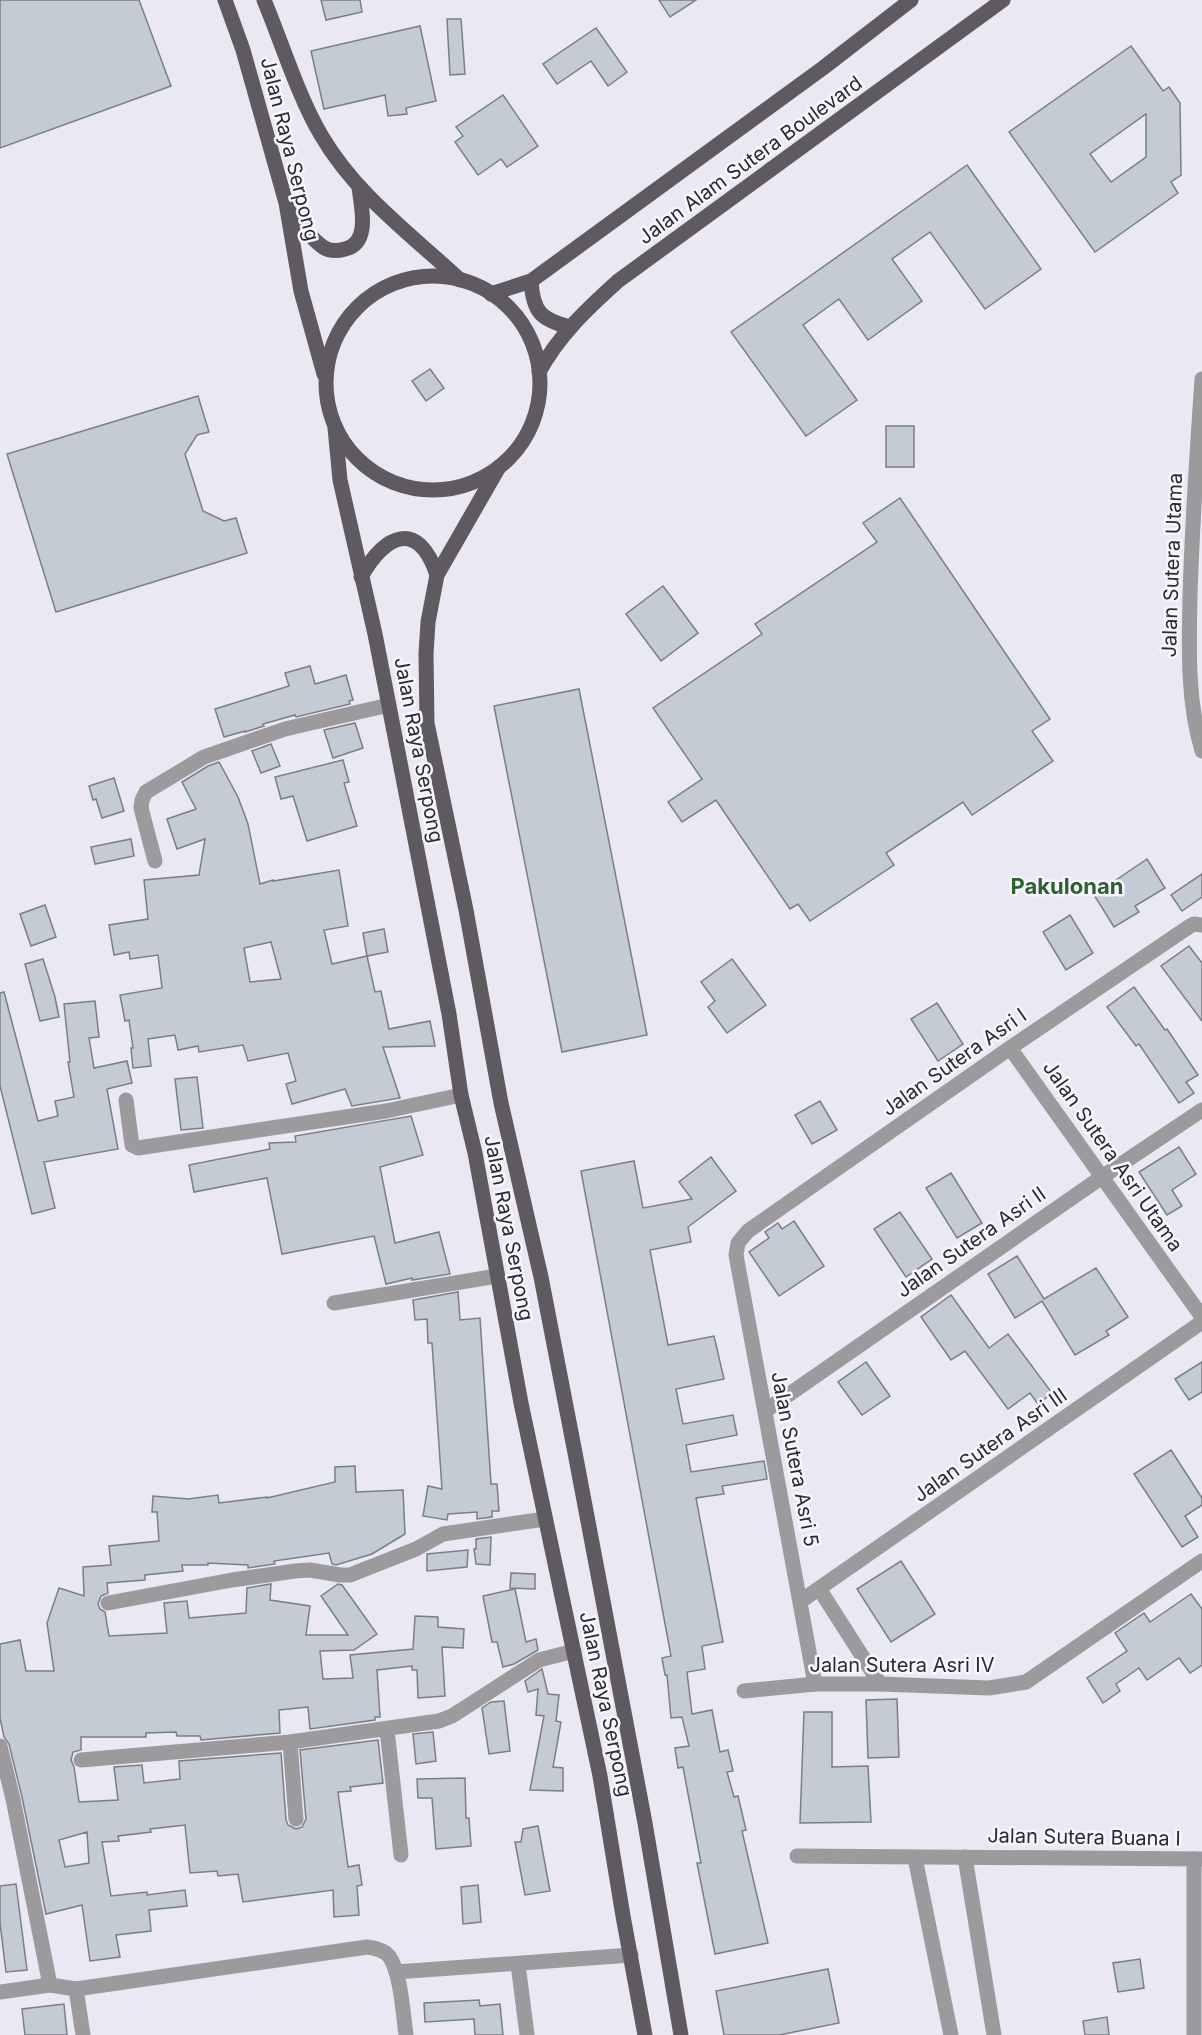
<svg xmlns="http://www.w3.org/2000/svg" width="1202" height="2035" viewBox="0 0 1202 2035" font-family="Inter,sans-serif">
<rect width="100%" height="100%" fill="#e9e8f3"/>
<g fill="#c5cbd4" stroke="#7a7f87" stroke-width="1.5" fill-rule="evenodd">
<path d="M0,0H139L171,86L0,148Z"/>
<path d="M321,0H360L362,12L326,20Z"/>
<path d="M659,0H696L670,17Z"/>
<path d="M447,19H461L465,74L450,75Z"/>
<path d="M420,26L436,101L406,108L407,114L388,116L385,95L324,109L311,51Z"/>
<path d="M596,28L627,72L608,86L591,61L557,84L543,64Z"/>
<path d="M1131,46L1163,91L1169,87L1180,103L1181,175L1171,182L1178,193L1095,252L1009,132ZM1146,114V157L1111,182L1090,154Z"/>
<path d="M503,95L538,146L507,167L501,159L478,175L455,142L463,136L456,127Z"/>
<path d="M967,165L1041,269L985,309L930,232L892,259L922,301L868,340L839,299L803,325L857,400L806,436L731,332Z"/>
<path d="M430,369L444,388L426,401L412,381Z"/>
<path d="M198,396L209,432L197,435L185,454L203,511L224,521L236,518L247,553L56,612L7,454Z"/>
<rect x="886" y="426" width="28" height="41"/>
<path d="M900,498L1050,719L1032,731L1053,761L972,815L963,802L886,853L894,865L810,921L798,904L790,909L716,800L682,822L668,802L702,779L653,708L762,634L755,624L877,542L863,523Z"/>
<path d="M663,586L698,633L661,661L626,614Z"/>
<path d="M310,666L315,684L346,675L353,700L349,701L350,704L296,717L295,715L263,724L264,726L245,732V731L224,737L215,709L289,686L285,673Z"/>
<path d="M579,689L647,1035L562,1052L494,706Z"/>
<path d="M355,723L363,748L333,758L324,730Z"/>
<path d="M271,744L280,766L261,773L252,751Z"/>
<path d="M343,760L349,782L344,783L357,826L307,841L293,796L281,799L275,777Z"/>
<path d="M219,762L238,797L248,824L260,884L273,880V881L339,870L348,926L324,930L332,964L367,956L375,992L381,991L389,1029L430,1021L435,1046L383,1047L400,1098L352,1106L345,1089L292,1104L286,1084L296,1081L288,1053L248,1061L243,1045L199,1052L198,1046L178,1050L175,1035L148,1039L151,1066L133,1068L131,1048H133L129,1020L125,1021L120,995L162,988L158,955L130,959L129,952L114,955L109,925L148,919L144,880L199,875L205,839L177,849L167,819L196,809L182,782L208,766ZM271,942L281,979L250,982L244,948Z"/>
<path d="M114,778L124,811L102,818L96,799L93,800L89,786Z"/>
<path d="M131,839L134,856L95,864L91,847Z"/>
<path d="M1147,859L1165,888L1135,906L1139,912L1114,927L1094,895Z"/>
<path d="M1202,874V897L1182,911L1171,895Z"/>
<path d="M45,905L56,937L31,946L20,914Z"/>
<path d="M1070,915L1093,953L1066,970L1043,932Z"/>
<path d="M384,929L388,952L367,956L363,933Z"/>
<path d="M1189,946L1202,963V1021L1161,966Z"/>
<path d="M43,959L55,997L59,1017L40,1021L25,964Z"/>
<path d="M732,959L766,1005L727,1033L708,1007L715,1001L701,982Z"/>
<path d="M1134,987L1165,1030L1167,1029L1198,1075L1186,1082L1194,1093L1179,1103L1139,1044L1136,1046L1107,1007Z"/>
<path d="M4,992L38,1121L58,1116L55,1101L74,1097L68,1062H70L64,1004L95,1001L99,1037L89,1038L94,1068L127,1061L132,1083L107,1089L118,1149L44,1162L55,1208L32,1214L0,1086V993Z"/>
<path d="M937,1003L963,1044L938,1061L911,1019Z"/>
<path d="M197,1077L203,1128L181,1130L175,1079Z"/>
<path d="M820,1101L837,1130L812,1144L795,1115Z"/>
<path d="M411,1116L423,1155L380,1167L395,1243L439,1232L450,1274L412,1280V1278L386,1284L374,1236L282,1254L267,1178L194,1192L189,1165L270,1149L269,1143L296,1142L295,1136Z"/>
<path d="M1179,1147L1196,1174L1172,1190L1182,1206L1167,1215L1139,1172Z"/>
<path d="M711,1157L736,1191L688,1227L691,1242L650,1250L668,1345L714,1336L724,1379L676,1389L683,1424L733,1415L737,1435L686,1445L691,1472L764,1461L767,1479L722,1486L724,1494L696,1498L723,1642L702,1646L705,1669L687,1672L692,1714L712,1710L720,1752L728,1750L733,1771L727,1772L734,1797L738,1796L746,1830L742,1831L768,1943L715,1954L697,1863H701L683,1767L678,1768L675,1748L689,1746L682,1717L671,1718L667,1675H665L662,1658L671,1656L581,1171L634,1161L643,1208L692,1199L679,1182Z"/>
<path d="M951,1173L982,1223L957,1238L926,1188Z"/>
<path d="M900,1212L932,1259L906,1277L874,1229Z"/>
<path d="M794,1221L824,1266L779,1296L749,1252L769,1238L765,1232L778,1223L782,1229Z"/>
<path d="M1017,1256L1044,1299L1096,1268L1128,1317L1106,1331L1109,1335L1075,1355L1042,1301L1015,1318L988,1274Z"/>
<path d="M458,1292L460,1320L480,1318L491,1484H497L499,1511H492V1517L477,1519V1512L448,1514L447,1520L423,1516L428,1486L442,1489L432,1343H428L427,1319L415,1320L413,1300Z"/>
<path d="M951,1295L989,1348L1008,1334L1052,1393L1038,1404L1030,1393L1008,1409L965,1351L951,1360L921,1317Z"/>
<path d="M866,1362L890,1396L862,1415L838,1382Z"/>
<path d="M1202,1362V1392L1189,1400L1175,1379Z"/>
<path d="M1171,1450L1202,1498V1505L1185,1516L1198,1537L1182,1547L1134,1474Z"/>
<path d="M355,1466L356,1492L403,1490L405,1534L372,1554L336,1565L332,1564L329,1553L274,1561L275,1564L248,1568V1565L208,1563V1565H182L183,1571L145,1575V1580L107,1583L108,1593L101,1596L98,1604L100,1609L105,1612L109,1636L167,1633L164,1603L187,1601L189,1618L246,1613L247,1588L271,1584L270,1600L310,1606L306,1635H348L321,1596L338,1584L342,1585L377,1634L354,1650L320,1651L323,1679L353,1678L350,1655L413,1649L415,1616L438,1617V1627L464,1629L463,1648L442,1647L445,1696L418,1698L417,1670H412V1666L377,1670L380,1717H375V1720L310,1729L308,1707L279,1710L280,1733L201,1740L200,1736H177L176,1732L146,1733V1737H81V1750L73,1752L71,1760L74,1767L79,1802L118,1800L114,1767L142,1765L144,1783L180,1779L179,1761L281,1753L286,1820L288,1825L296,1829L302,1827L306,1819L300,1750L378,1740L383,1783L350,1787L351,1791L338,1792L348,1867L359,1865L362,1885L357,1886L359,1915L334,1917L333,1890L243,1902L238,1874L218,1876L217,1871L190,1873L185,1825L150,1829L151,1832L118,1836L119,1841L102,1842L111,1896L147,1892V1895L185,1890L187,1906L149,1910L151,1931L116,1935L120,1957L90,1961L82,1905L46,1914L22,1797L9,1744L4,1737L0,1718V1644L20,1640L26,1671H54L47,1623L59,1588L84,1596L83,1567L111,1565L109,1546L159,1541L157,1512H152L153,1496L188,1499L218,1495L219,1503L267,1497V1498L335,1482V1467ZM87,1832L89,1863L65,1867L59,1840Z"/>
<path d="M491,1537L490,1565L476,1564L474,1549H476V1539Z"/>
<path d="M468,1550L467,1567L427,1571V1554Z"/>
<path d="M901,1561L935,1614L891,1642L857,1589Z"/>
<path d="M511,1573L535,1574V1589L510,1588Z"/>
<path d="M515,1589L526,1642L536,1639L538,1650L514,1664L503,1667L497,1642H492L483,1596Z"/>
<path d="M1191,1594L1202,1609V1665L1190,1673L1179,1658L1147,1680L1139,1668L1116,1684L1120,1691L1103,1703L1087,1678L1127,1651L1115,1633L1144,1613L1150,1622Z"/>
<path d="M542,1669L548,1694L559,1695L556,1721L561,1722L553,1767L563,1768V1791L530,1790L544,1716L536,1715L538,1689L528,1692L525,1681Z"/>
<path d="M897,1699L899,1757L868,1758L866,1700Z"/>
<path d="M504,1701L510,1751L489,1754L482,1708L491,1702Z"/>
<path d="M804,1712H832V1767L868,1766L871,1822L800,1823Z"/>
<path d="M433,1732L436,1761L416,1764L413,1734Z"/>
<path d="M465,1778L466,1818H469L471,1846L436,1849L432,1798H418L417,1779Z"/>
<path d="M538,1826L550,1891L525,1895L515,1842H521L523,1829Z"/>
<path d="M16,1884L27,1970L6,1972L0,1923V1886Z"/>
<path d="M478,1885L481,1922L463,1924L461,1887Z"/>
<path d="M1140,1959L1144,1988L1118,1992L1113,1963Z"/>
<path d="M828,1969L839,2023L779,2035H724L716,1991Z"/>
<path d="M479,2000L480,2006L500,2004L503,2035H475L474,2019L425,2022L424,2003Z"/>
<path d="M64,2004L67,2035H25L22,2009Z"/>
<path d="M1107,2017L1109,2035H1085L1083,2021Z"/>
</g>
<g fill="none" stroke-linecap="round" stroke-linejoin="round">
<g stroke="#9d9a9e" stroke-width="15">
<path d="M1202,379C1197,452 1192,524 1190,597C1189,649 1187,700 1202,751"/>
<path d="M155,861L141,808L142,800L146,792L204,757L285,729L389,705"/>
<path d="M1010,1048L1202,1317"/>
<path d="M126,1100L132,1145L138,1148L386,1111L461,1095"/>
<path d="M334,1303L497,1276"/>
<path d="M765,1411L1102,1177L1202,1110"/>
<path d="M820,1590L880,1684"/>
<path d="M801,1601L1202,1322"/>
<path d="M108,1603L232,1580L295,1571L310,1570L340,1575H350L416,1549L443,1534L545,1519"/>
<path d="M815,1684L736,1255L738,1243L748,1231L1010,1048L1190,926L1194,924L1202,925"/>
<path d="M744,1691L815,1684H880L989,1688L1026,1682L1202,1561"/>
<path d="M387,1730L401,1855"/>
<path d="M290,1742L296,1819"/>
<path d="M0,1746L13,1799L50,1985"/>
<path d="M81,1760L290,1742L439,1721L452,1716L539,1660L574,1651"/>
<path d="M797,1856L1202,1859"/>
<path d="M965,1857L994,2035"/>
<path d="M915,1858L951,2035"/>
<path d="M1194,1859V2035"/>
<path d="M518,1964L527,2035"/>
<path d="M396,1972L631,1955"/>
<path d="M76,1989L83,2035"/>
<path d="M0,1992L50,1985L76,1989L367,1947C375,1948 384,1950 389,1956C401,1973 403,2014 406,2035"/>
</g>
<g stroke="#5f5960" stroke-width="15">
<path d="M225,0L243,50L286,203L301,291L324,374"/>
<path d="M264,0C282,43 298,96 321,135C356,195 411,234 460,280"/>
<path d="M288,210C299,222 310,238 323,247C330,252 338,251 345,249C371,243 361,206 359,187"/>
<circle cx="433" cy="383" r="107"/>
<path d="M531,281C533,312 541,320 570,327"/>
<path d="M491,294L531,281L823,68L911,0"/>
<path d="M539,372C559,335 587,309 618,281L1003,0"/>
<path d="M335,428L340,480L375,634L449,1014L461,1095L475,1153L521,1403L600,1776L623,1916L645,2035"/>
<path d="M499,467L437,575L428,622L426,654L427,723L466,910L501,1103L541,1277L576,1458L645,1823L681,2035"/>
<path d="M361,577C385,534 418,519 437,575"/>
</g>
</g>
<g text-anchor="middle" dominant-baseline="central" stroke-width="5" stroke-linejoin="round" paint-order="stroke">
<g font-size="20" fill="#2b2a2e" stroke="#f7f6fe">
<text transform="translate(290 149) rotate(76)">Jalan Raya Serpong</text>
<text transform="translate(750 160) rotate(-36)">Jalan Alam Sutera Boulevard</text>
<text transform="translate(1172 565) rotate(-88)">Jalan Sutera Utama</text>
<text transform="translate(419 750) rotate(79)">Jalan Raya Serpong</text>
<text transform="translate(954 1062) rotate(-35)">Jalan Sutera Asri I</text>
<text transform="translate(1113 1156) rotate(55)">Jalan Sutera Asri Utama</text>
<text transform="translate(509 1228) rotate(79)">Jalan Raya Serpong</text>
<text transform="translate(971 1242) rotate(-35)">Jalan Sutera Asri II</text>
<text transform="translate(990 1445) rotate(-35)">Jalan Sutera Asri III</text>
<text transform="translate(795 1459) rotate(79)">Jalan Sutera Asri 5</text>
<text x="902" y="1665">Jalan Sutera Asri IV</text>
<text transform="translate(606 1704) rotate(78)">Jalan Raya Serpong</text>
<text transform="translate(1084 1837) rotate(1)">Jalan Sutera Buana I</text>
</g>
<g font-size="22" font-weight="bold" fill="#2c622f" stroke="#f7f6fe">
<text x="1067" y="886">Pakulonan</text>
</g>
</g>
</svg>
